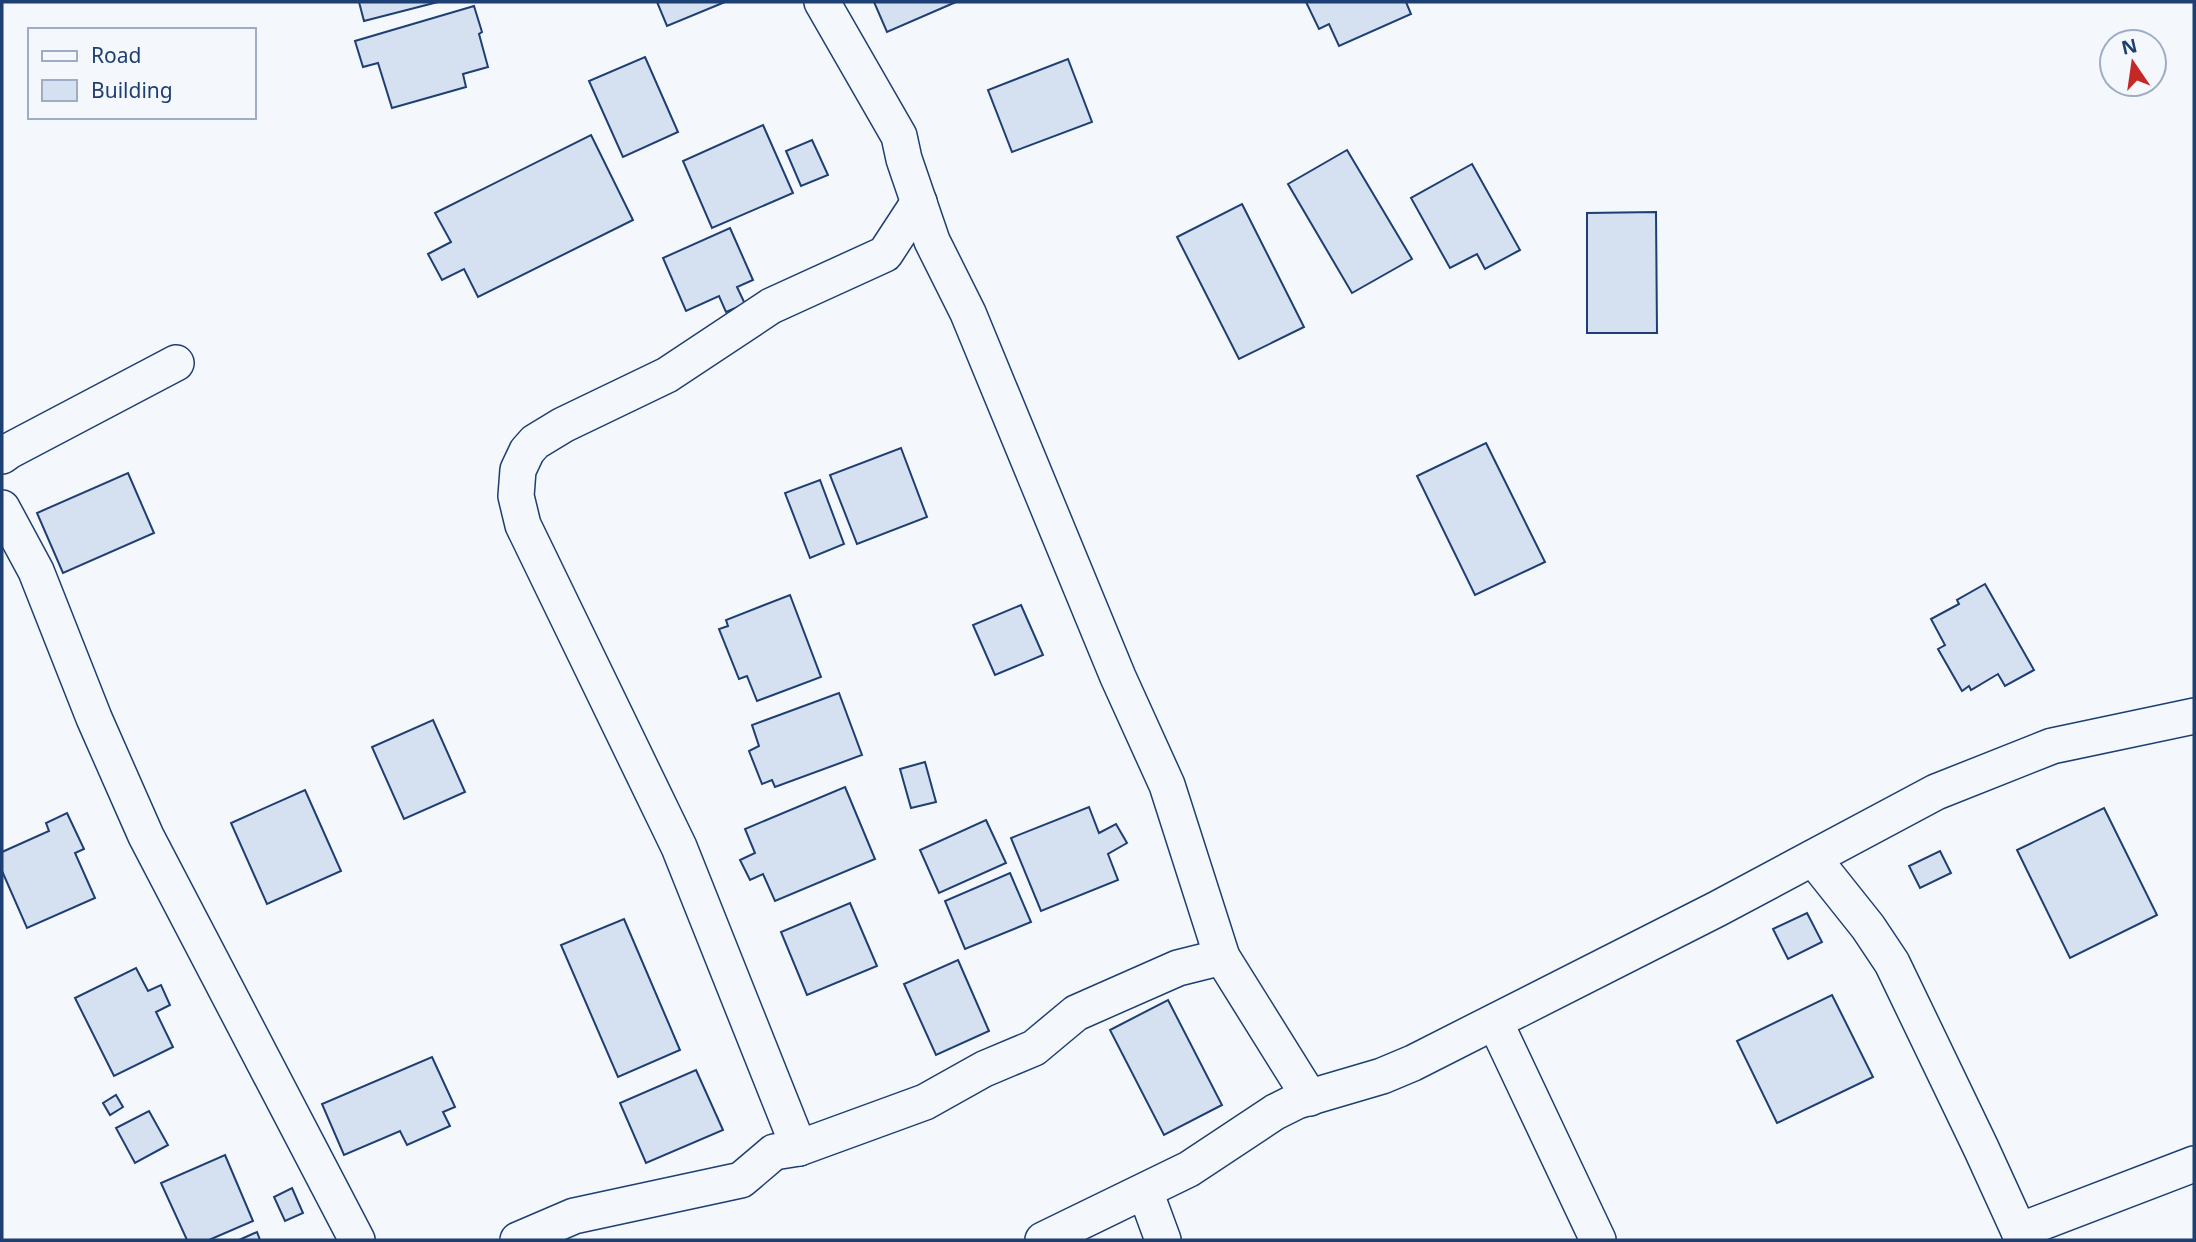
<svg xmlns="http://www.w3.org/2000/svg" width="2196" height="1242" viewBox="0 0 2196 1242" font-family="'Noto Sans',sans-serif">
<rect width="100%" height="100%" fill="#f4f7fb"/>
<g fill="#d5e0f0" stroke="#1d3f73" stroke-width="2">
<path d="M359,2H438L364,21Z"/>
<path d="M657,2H725L667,26Z"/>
<path d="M874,2H956L887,32Z"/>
<path d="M1306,2H1406L1411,14L1339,46L1329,24L1319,29Z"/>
<path d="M474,6L482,32L479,34L488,67L463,74L466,87L392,108L378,63L363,67L355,41Z"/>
<path d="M645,57L678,132L623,157L589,81Z"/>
<path d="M1068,59L1092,122L1012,152L988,90Z"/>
<path d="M763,125L793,193L712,228L683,161Z"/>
<path d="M591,135L633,220L478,297L464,269L442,280L428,254L451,242L435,213Z"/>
<path d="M812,140L828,175L801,186L786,151Z"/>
<path d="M1347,150L1412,259L1352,293L1288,184Z"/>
<path d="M1472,164L1520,250L1485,269L1477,254L1450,268L1411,198Z"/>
<path d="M1242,204L1304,327L1239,359L1177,237Z"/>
<path d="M1656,212L1657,333H1587V213Z"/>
<path d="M730,228L753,280L737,287L745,304L726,312L719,296L686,311L663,258Z"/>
<path d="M1486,443L1545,562L1475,595L1417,476Z"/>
<path d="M901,448L927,517L857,544L830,475Z"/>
<path d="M128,473L154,533L63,573L37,513Z"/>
<path d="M820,480L844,544L810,558L785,493Z"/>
<path d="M1985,584L2034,670L2005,686L1998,674L1971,690L1969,686L1962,691L1938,649L1945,645L1931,619L1959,604L1957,600Z"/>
<path d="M790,595L821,677L757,701L747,676L739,679L719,629L728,626L726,620Z"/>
<path d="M1021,605L1043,655L995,675L973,625Z"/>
<path d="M839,693L862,755L775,787L772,780L762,784L749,751L759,746L752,725Z"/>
<path d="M433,720L465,792L404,819L372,747Z"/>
<path d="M925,762L936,802L911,808L900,769Z"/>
<path d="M845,787L875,859L775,901L763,874L750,880L740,860L755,853L745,829Z"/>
<path d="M305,790L341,871L267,904L231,823Z"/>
<path d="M1089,807L1099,833L1116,824L1127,843L1108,854L1118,880L1041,911L1011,838Z"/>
<path d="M2104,808L2157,915L2070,958L2017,850Z"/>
<path d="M67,813L84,849L75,853L95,898L27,928L2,871V852L49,831L46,823Z"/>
<path d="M986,820L1006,863L939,893L920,850Z"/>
<path d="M1940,851L1951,873L1920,888L1909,866Z"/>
<path d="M1010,873L1031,922L965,949L945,901Z"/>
<path d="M850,903L877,966L807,995L781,932Z"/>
<path d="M1807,913L1822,942L1788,959L1773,929Z"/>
<path d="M624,919L680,1050L618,1077L561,945Z"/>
<path d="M958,960L989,1031L936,1055L904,984Z"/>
<path d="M136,968L148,991L161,985L170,1005L156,1012L173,1047L114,1076L75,998Z"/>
<path d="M1832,995L1873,1077L1777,1123L1737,1041Z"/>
<path d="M1168,1000L1222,1105L1164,1135L1110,1030Z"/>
<path d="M432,1057L455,1107L443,1112L450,1126L407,1145L400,1131L344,1155L322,1104Z"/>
<path d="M696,1070L723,1130L646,1163L620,1103Z"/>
<path d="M116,1095L123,1107L110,1115L103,1103Z"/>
<path d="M149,1111L168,1145L135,1163L116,1128Z"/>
<path d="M225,1155L253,1221L209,1240H187L161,1183Z"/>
<path d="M292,1188L303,1213L285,1221L274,1197Z"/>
<path d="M257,1232L260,1240H239Z"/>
</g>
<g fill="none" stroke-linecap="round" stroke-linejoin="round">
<g stroke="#1d3f73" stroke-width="38">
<g id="street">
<path d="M822,2L899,136L904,159L932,241L968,313L1118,677L1167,785L1222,957L1310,1098"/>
<path d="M2,456L9,451L176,363"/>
<path d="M2,508L36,571L94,718L146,836L357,1240"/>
<path d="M1813,858L1868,927L1892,963L1981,1148L2023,1240"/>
<path d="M1495,1022L1598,1240"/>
<path d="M799,1148L679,847L523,525L516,496L518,470L527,451L535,442L563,425L667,375L771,306L885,254L919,202"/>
<path d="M1145,1191L1163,1240"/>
<path d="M2019,1231L2194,1164"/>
<path d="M518,1240L574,1216L741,1180L774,1152L799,1148L925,1102L984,1069L1034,1048L1076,1013L1178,968L1222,957"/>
<path d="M1043,1240L1189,1169L1275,1112L1297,1101L1382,1076L1413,1063L1717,909L1936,792L2052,746L2194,716"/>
</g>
</g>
<use href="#street" stroke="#f4f7fb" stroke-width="35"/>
</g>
<rect width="2196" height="1242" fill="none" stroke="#1d3f73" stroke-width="7"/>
<rect x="28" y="28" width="228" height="91" fill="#f4f7fb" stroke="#9eadc5" stroke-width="2"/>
<rect x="42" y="51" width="35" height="10" fill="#f4f7fb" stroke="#9eadc5" stroke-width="2"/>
<text x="91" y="63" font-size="21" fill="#1d3f73">Road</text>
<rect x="42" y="80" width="35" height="21" fill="#d5e0f0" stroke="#9eadc5" stroke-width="2"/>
<text x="91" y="98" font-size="21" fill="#1d3f73">Building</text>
<g transform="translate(2133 63) rotate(347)"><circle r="33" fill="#f4f7fb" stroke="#9eadc5" stroke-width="2"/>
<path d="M0-5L12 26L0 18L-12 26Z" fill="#c62828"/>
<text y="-10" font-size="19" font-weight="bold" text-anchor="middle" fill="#1d3f73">N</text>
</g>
</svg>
